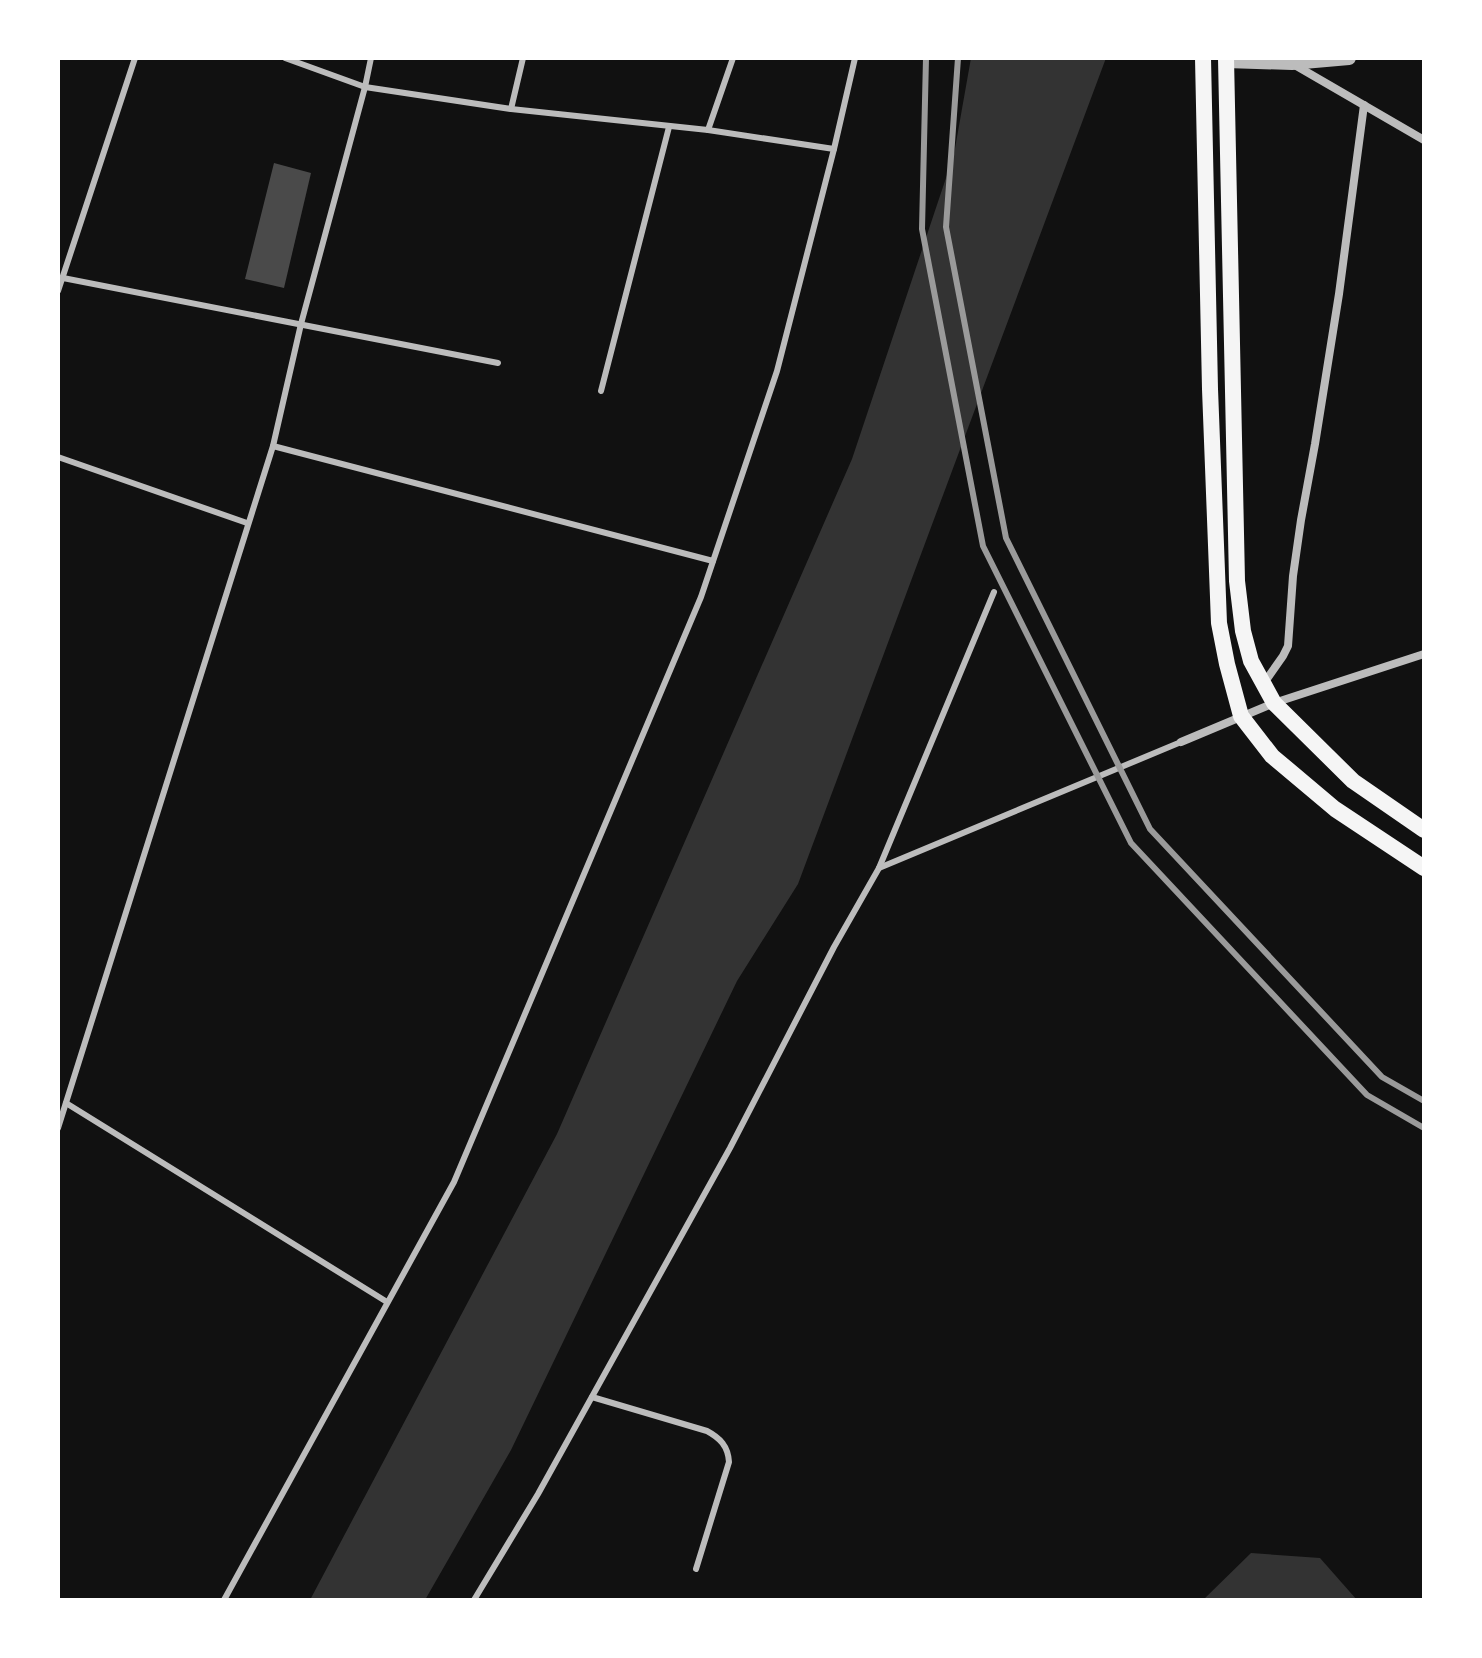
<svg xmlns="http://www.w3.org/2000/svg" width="1482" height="1658" viewBox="0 0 1482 1658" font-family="'Alegreya Sans',sans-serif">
<rect width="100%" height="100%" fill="#111"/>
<g fill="#333">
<path d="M971,58H1106L798,884L737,981L511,1450L425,1600H310L557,1134L852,459L954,154Z"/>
<path d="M1251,1553L1320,1558L1357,1600H1203Z"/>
</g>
<path fill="#4a4a4a" d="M274,163L311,173L284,288L245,279Z"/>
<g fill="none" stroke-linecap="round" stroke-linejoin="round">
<g stroke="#bcbcbc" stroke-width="6">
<path d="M285,58L365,87L511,109L708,130L834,149"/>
<path d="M511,109L523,58"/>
<path d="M708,130L733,58"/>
<path d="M63,278L498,363"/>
<path d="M58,291L135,58"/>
<path d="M601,391L669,127"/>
<path d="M273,446L713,561"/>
<path d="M58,457L247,523"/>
<path d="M879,868L1181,742"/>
<path d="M66,1103L387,1302"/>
<path d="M58,1128L273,446L301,324L365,87L371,58"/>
<path d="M592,1397L707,1431C720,1438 728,1446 729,1462L696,1569"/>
<path d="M224,1600L454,1182L701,597L777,371L834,149L855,58"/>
<path d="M474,1600L538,1494L730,1148L834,947L879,868L994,592"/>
</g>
<g stroke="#bcbcbc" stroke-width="8">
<path d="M1293,64L1424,140"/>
<path d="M1264,683L1283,656L1288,646L1293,576L1301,520L1315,444L1339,294L1364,105"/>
<path d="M1181,742L1274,703L1424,654"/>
</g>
<path stroke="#bcbcbc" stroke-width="14" d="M1226,61L1292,63L1349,58"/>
<g stroke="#f5f5f5" stroke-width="16">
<path d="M1203,58L1210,389L1219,623L1227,664L1241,716L1272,756L1335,809L1424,868"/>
<path d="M1226,58L1237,581L1243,631L1251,661L1274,703L1353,781L1424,830"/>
</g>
<g stroke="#9a9a9a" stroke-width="6">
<path d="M926,58L922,229L983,546L1131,843L1367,1095L1424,1128"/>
<path d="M958,58L946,227L1006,538L1150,829L1382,1077L1424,1101"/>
</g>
</g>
<rect width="1482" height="1658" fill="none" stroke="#ffffff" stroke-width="120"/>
</svg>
